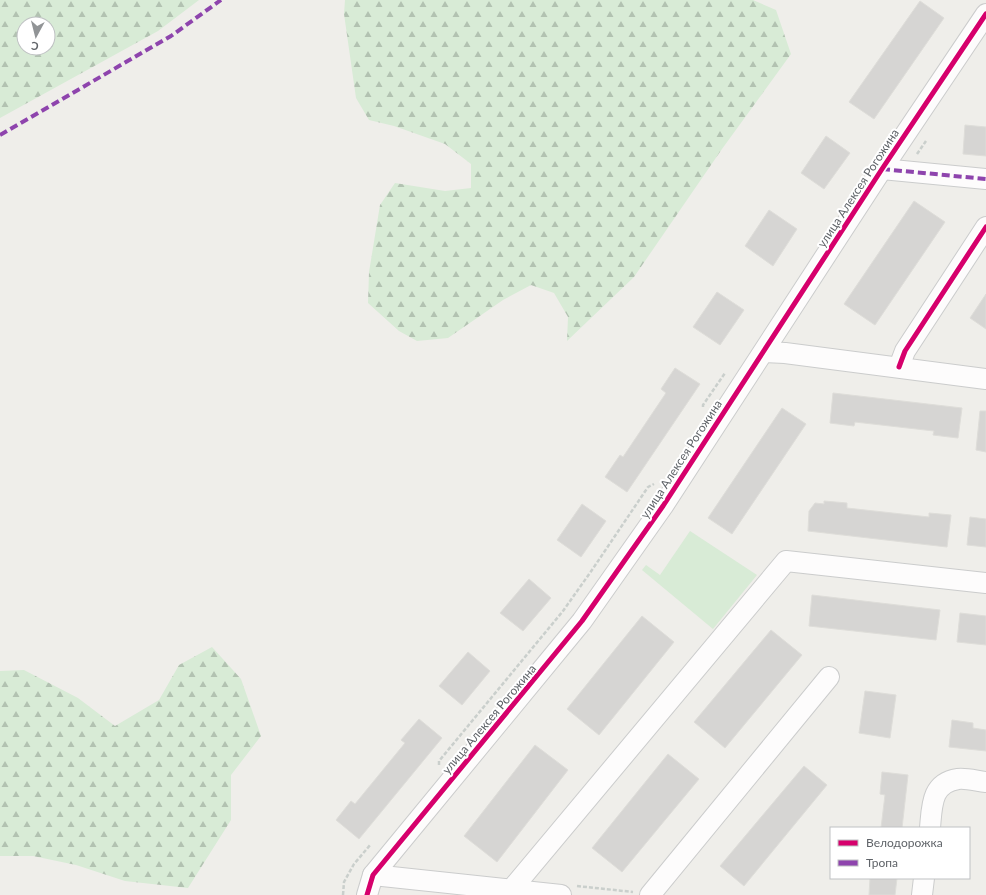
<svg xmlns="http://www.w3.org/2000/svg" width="986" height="895" viewBox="0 0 986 895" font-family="Lato,sans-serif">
<defs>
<pattern id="forest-firs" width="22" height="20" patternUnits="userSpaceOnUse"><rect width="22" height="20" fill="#d8ebd6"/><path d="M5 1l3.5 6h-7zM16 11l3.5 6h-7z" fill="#b2c2b1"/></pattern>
</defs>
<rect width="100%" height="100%" fill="#efeeea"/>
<path fill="#d8ebd6" d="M690,531L757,575L713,629L642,570L646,565L660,575Z"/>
<g fill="url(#forest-firs)" fill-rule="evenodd">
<path d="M0,0H199L158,31L0,118ZM24,24H48V48H24Z"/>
<path d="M345,0H753L776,10L791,54L722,149L634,277L567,341L568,317L554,293L531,285L503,300L448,338L417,341L399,331L368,303L369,272L380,205L395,183L445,191L471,188V164L445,144L394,126L369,120L356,98L344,14Z"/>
<path d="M212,647L241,679L261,736L231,775V820L188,888L125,881L76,865L33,856H0V671L24,670L78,698L115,726L159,700L179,665Z"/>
</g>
<g fill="#d6d5d3" stroke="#deddd9">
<path d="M920,1L944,18L874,119L849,102Z"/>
<path d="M965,125L986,127V156L963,154Z"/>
<path d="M826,136L850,153L824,189L801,173Z"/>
<path d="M914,201L945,222L875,325L844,304Z"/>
<path d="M769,210L797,229L773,266L745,246Z"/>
<path d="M717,292L744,310L720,345L693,327Z"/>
<path d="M986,294V329L970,318Z"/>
<path d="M675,368L700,384L627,492L605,477L620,455L623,457L666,393L661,389Z"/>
<path d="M833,393L962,408L958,438L933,435L934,431L855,422L854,426L830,423Z"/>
<path d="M782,408L806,424L732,534L708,518Z"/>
<path d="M980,411H986V452L976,450Z"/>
<path d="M824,501L847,503V508L929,517V513L951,515L947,547L808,531L809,511L815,503L824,504Z"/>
<path d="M582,504L606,521L581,557L557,540Z"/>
<path d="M970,517L986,519V547L967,545Z"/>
<path d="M529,579L551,598L523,631L500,613Z"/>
<path d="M812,595L940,610L936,640L809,626Z"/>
<path d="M960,613L986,616V645L957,642Z"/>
<path d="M642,616L674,642L599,735L567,709Z"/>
<path d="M771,630L802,655L725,748L694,722Z"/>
<path d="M468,652L490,671L462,705L439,686Z"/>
<path d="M865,691L896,695L890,738L859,733Z"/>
<path d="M419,719L442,738L359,839L336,820L351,801L355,804L405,743L401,740Z"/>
<path d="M952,720L973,723V728L986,730V751L949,747Z"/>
<path d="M535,745L568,770L497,862L464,836Z"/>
<path d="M668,754L699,779L622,872L592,848Z"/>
<path d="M804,766L827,785L744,886L720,866Z"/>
<path d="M882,772L908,775L902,828H881L885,795L880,794Z"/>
<path d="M870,878H897L895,895H869Z"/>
</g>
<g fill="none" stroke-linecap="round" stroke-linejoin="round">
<g stroke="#cbcccc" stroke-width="22">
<g id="minor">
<path d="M882,169L986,179"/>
<path d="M764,352L785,353L986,379"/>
<path d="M899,367L905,351L986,227"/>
<path d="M930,828C932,806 931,783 958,779C966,778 977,781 986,782"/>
<path d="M373,875L561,895"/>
<path d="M511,890L786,561L986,583"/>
<path d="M367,895L373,875L582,621L663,506L882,169L986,14"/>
<path d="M650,895L829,677"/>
<path d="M922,895L924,878"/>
</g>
</g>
<g stroke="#cacfcc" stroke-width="2.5" stroke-dasharray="4 2" stroke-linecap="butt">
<path d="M917,154L926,141"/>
<path d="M703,407V405L725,373"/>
<path d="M439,765V761L563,611L592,570L648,487L654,484"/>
<path d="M577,886L633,892"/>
<path d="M343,895L344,882L354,864L371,844"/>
</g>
<use href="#minor" stroke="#fdfcfc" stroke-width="20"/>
<g stroke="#8e44ad" stroke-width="4" stroke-dasharray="8 4" stroke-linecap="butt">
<path d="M0,135L171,36L221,0"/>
<path d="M882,169L986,179"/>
</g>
<g stroke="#fff" stroke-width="8">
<g id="cycleway">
<path d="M899,367L905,351L986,227"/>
<path d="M367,895L373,875L582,621L663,506L882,169L986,14"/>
</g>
</g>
<use href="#cycleway" stroke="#d6006c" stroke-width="5"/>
</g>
<g text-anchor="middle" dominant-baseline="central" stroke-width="4" stroke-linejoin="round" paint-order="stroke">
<g font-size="12" fill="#5f6368" stroke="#fff">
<text transform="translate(858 188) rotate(-57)">улица Алексея Рогожина</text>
<text transform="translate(681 459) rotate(-57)">улица Алексея Рогожина</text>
<text transform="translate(489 719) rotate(-50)">улица Алексея Рогожина</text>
</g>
</g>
<rect x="830" y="827" width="140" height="52" fill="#ffffff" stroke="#bfc1c3"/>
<rect x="838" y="840" width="20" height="6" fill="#d6006c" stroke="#bfc1c3"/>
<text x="866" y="847" font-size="12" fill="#5f6368">Велодорожка</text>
<rect x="838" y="860" width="20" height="6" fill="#8e44ad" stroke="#bfc1c3"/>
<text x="866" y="867" font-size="12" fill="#5f6368">Тропа</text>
<g transform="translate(36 36) rotate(187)"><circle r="19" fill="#ffffff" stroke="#bfc1c3"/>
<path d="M0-3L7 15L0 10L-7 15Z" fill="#919496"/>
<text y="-6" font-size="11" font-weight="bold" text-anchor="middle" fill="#5f6368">С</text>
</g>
</svg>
